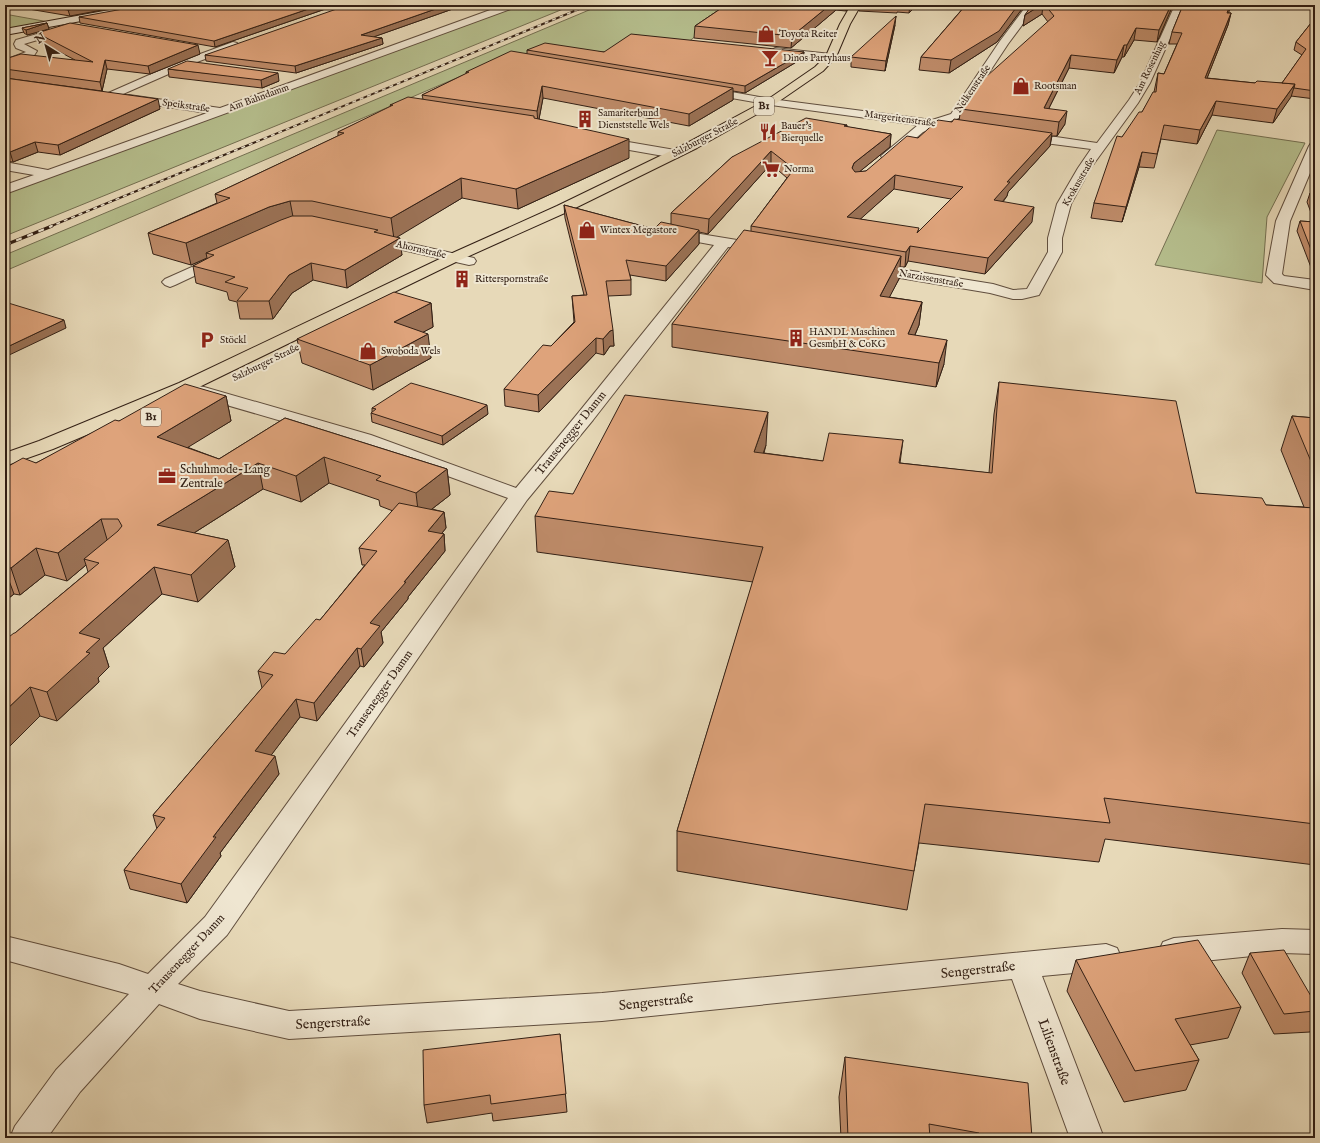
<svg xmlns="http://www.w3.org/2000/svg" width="1320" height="1143" viewBox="0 0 1320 1143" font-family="'IM FELL English',serif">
<rect width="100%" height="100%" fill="#e7d9b8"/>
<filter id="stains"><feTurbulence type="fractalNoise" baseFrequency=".005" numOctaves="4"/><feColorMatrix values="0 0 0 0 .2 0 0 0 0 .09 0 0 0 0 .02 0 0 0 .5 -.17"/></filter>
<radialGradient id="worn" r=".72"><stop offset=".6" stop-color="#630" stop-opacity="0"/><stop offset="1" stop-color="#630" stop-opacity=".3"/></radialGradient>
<g fill="#b6bf8e" stroke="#747052">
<path d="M517,5H573L5,236V192Z"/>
<path d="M601,5H781L703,31L688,42L601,55L518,58L508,56L5,271V255Z"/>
<path d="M5,12L10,15L49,22L5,29Z"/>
<path d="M1217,130L1305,143L1267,217L1262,283L1155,265Z"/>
</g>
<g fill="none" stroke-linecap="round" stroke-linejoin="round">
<g stroke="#604e3e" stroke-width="2">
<g id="street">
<path d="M504,5H518L516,7L5,194V185L34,175L5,170V162L48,170L207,113L129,101L125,100L123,98L125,96L129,95L220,108Z"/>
<path d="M1027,5H1037L1008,44L959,118L948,122L968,125L970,128L968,131L964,132L934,128L923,132L891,159H883L881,156L918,125L771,105L703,93L697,90L703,87L771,99L932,120L951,114L1000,41Z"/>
<path d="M1175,5H1185L1150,83L1138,103L1090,169L1071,204L1062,238V252L1039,295L1022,299H1013L990,293L864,272L861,269L864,266L869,264L993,284L1013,290L1027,289L1048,252V238L1057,204L1078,168L1091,149L1022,140L1018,139L1016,136L1018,133L1022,132L1097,143L1129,100L1140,83Z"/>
<path d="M65,26L68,27L70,29L68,31L24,44L37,51L33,57L5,67V60L26,52L16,48L14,44L16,40Z"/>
<path d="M233,42L237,43L238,45L237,47L189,65L114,98L110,99L104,96L106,94L181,61Z"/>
<path d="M775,48L831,54L836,57L831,60L771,53L770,51Z"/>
<path d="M599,137L675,150L679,151L681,154L679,157L675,158L595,144L593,141L595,138Z"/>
<path d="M1315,142V161L1290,221L1282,274L1284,276L1315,280V290L1274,283L1266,275L1276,221L1309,146L1311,143Z"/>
<path d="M670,229L737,240L742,241L744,244L742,247L737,248L728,247L593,420L527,500L227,935L178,984L200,991L289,1011L602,993L1106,944L1117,948L1121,957L1117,966L1106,970L1042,976L1104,1138H1070L1012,979L602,1021L289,1039L200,1019L159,1004L80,1092L47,1138H10L15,1126L56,1070L129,994L5,960V936L119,964L148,974L205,917L508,498L357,443L192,395L189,391L192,387L198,386L204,387L371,435L516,488L579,412L714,245L665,236L663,233L665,230Z"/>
<path d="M372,235L474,258L476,261L474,264L469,265L367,242L365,239L367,236Z"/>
<path d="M221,254L226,255L228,258L226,261L175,285L170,287L165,285L162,282L165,279Z"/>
<path d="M1282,929L1315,930V954L1282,953L1174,964L1163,960L1159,951L1163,942L1174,938Z"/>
</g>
</g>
<g stroke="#332015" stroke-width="2">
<path id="secondary" d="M137,5H157L152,8L5,35V29Z"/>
</g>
<g stroke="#332015" stroke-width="2">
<path id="primary" d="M851,5H861L850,24L836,57L823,71L775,104L697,148L567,212L458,261L191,391L53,449L5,466V453L39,441L179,383L448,255L557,206L689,142L767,100L815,67L826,56L840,24Z"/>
</g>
<use href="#street" fill="#efe6d1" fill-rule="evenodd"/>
<use href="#secondary" fill="#efe6d1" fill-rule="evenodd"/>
<use href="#primary" fill="#e7d9b8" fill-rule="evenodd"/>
<g stroke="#332015" stroke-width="2">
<path id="rail-far1" d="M49,227L589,5"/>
</g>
<g stroke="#332015" stroke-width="3">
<path id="rail" d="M5,245L52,226"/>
</g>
<use href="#rail-far1" stroke="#efe6d1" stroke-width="1.5" stroke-dasharray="4" stroke-linecap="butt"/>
<use href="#rail" stroke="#efe6d1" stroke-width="2" stroke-dasharray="6" stroke-linecap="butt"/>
</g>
<g fill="#bf8c6a" stroke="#332015" fill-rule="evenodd">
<path d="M5,5H129L70,16Z"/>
<path d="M337,5L215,47L80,23L79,17Z"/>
<path d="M464,5L373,37L382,38L383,44L296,73L206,61L205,55Z"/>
<path d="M726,5H850L846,11L836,10L791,48L694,38L695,26Z"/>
<path d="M860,5H917L909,13L897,12V13L859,11Z"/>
<path d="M945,5H1025L997,42L949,73L919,70L921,57L964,7Z"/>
<path d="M1032,5H1173L1157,42L1134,40L1124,57H1122L1114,73L1069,68L1049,108L1065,124L1057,136H1052L1050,146L1008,192L1007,196L1003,202L1032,222L985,274L908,261L905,267H900L899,279L889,297L922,302L919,325L915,335L944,364L936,387L672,347V324L751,231V226L787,178L771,164L708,234L699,232V244L666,281L630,275L631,280V295L608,296L614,346H610L604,355L596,353L539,412L505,406L504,389L551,346L574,322L572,296L584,295L565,218L564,205L654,229L671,224V213L732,157L847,125V127L891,134L890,147L859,172L866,171L918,138L952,122L959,120L961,109L1048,22L1042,14L1023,26L1025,15ZM894,189L951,199L919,231L860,219Z"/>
<path d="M1183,5H1231L1228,13H1231L1228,25L1207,78L1255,83H1282L1302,55L1294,50L1296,42L1315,18V99L1291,96L1273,123L1212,115L1197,144L1161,139L1154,168L1139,167L1122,222L1091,218L1094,203L1122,137L1142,112L1154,92L1158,73L1164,74L1177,44H1169L1172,32Z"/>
<path d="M47,23L49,29L27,35L24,33L22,28Z"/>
<path d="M895,25L885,71L851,67V57Z"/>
<path d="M37,33L200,54L150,74L107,69L102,91L5,78V59L75,60L39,41Z"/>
<path d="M527,50L604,52H804L803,58L745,93L733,91V100L689,126L543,98L539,119L629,158L518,209L462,198L396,237L402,255L347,288L313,280L292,293L273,319H240L237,302L229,300L227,292L196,283L193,266L207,259V258L191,265L153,254L148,233L217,203L215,194L338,136V132L391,107L390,105L423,99L422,95L466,74V72L527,54Z"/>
<path d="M168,69L279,81L262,88L169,77Z"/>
<path d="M5,78L160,109L60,155L38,152L13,162L5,161Z"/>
<path d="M1310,193H1315V219L1313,218L1307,202Z"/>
<path d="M1300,221L1315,222V271L1312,270L1297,231Z"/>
<path d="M431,303L433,327L423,332L431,358L373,390L302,363L297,339Z"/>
<path d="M999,382L1196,493L1266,505L1304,507L1281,450L1292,416L1315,418V865L1105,839L1099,862L919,843L907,910L677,871V831L753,582L537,552L535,516L573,494L766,445L764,453L823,461L903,440L900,463L989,473L994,414Z"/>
<path d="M226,396L231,421L187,447L219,459L285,418L447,469L450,495L432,509L444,512L446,528L442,533L444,534L445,551L408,597V599L381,632L383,643L364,667L360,666L317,721L300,717L271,755L279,774L220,853L221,856L187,903L130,889L124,870L157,829L153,815L262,688L258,671L285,654L320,620L365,565H362L359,548L393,511L380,506L379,500L329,483L301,502L263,489L194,533L228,540L235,567L198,602L162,594L103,648L109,667L98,678L99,682L57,721L40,716L5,751L15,633L88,572L86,565L67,581L45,575L20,595L14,594L5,601V468L36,463L119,421Z"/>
<path d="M372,408L488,414L443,445L372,422L371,413L372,412Z"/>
<path d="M1250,953L1315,1003V1020L1310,1032L1274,1034L1242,973Z"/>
<path d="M1076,960L1241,1007L1228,1038L1190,1045L1199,1060L1186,1090L1124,1102L1067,991Z"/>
<path d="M560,1034L567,1112L493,1121L492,1113L427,1123L424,1105Z"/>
<path d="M845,1057L1032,1138H841L839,1097Z"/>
</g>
<g fill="#9b7256" stroke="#332015">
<path d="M96,5H129L70,16L68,10Z"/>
<path d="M320,5H337L215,47L214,41Z"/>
<path d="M447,5H464L362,41L361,35Z"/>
<path d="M830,5H837L836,10L791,48L792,36Z"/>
<path d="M846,5H850L846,11Z"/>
<path d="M910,5H917L909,13Z"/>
<path d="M1018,5H1025L997,42L949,73L951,60Z"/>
<path d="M1041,5H1043L1042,14L1023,26L1025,15Z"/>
<path d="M1171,5H1173L1157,42L1159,30Z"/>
<path d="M1230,5H1231L1225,25L1227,13Z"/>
<path d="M1231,13L1228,25L1202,91L1205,78Z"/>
<path d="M896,16L895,25L885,71L886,61Z"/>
<path d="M47,23L49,29L27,35L26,30Z"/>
<path d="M1136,28L1134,40L1124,57L1127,45Z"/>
<path d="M382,38L383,44L296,73L295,66Z"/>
<path d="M198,45L200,54L150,74L148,66Z"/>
<path d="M1124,45L1122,57L1114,73L1117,60Z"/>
<path d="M804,52L803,58L745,93V86Z"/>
<path d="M1071,55L1069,68L1043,120L1044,108Z"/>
<path d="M105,60L107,69L102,91L100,82Z"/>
<path d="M278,73L279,81L262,88L261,80Z"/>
<path d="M1295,84L1291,97L1273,123L1277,109Z"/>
<path d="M542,86L543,98L538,124L537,111Z"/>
<path d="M733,88V100L689,126V114Z"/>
<path d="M158,99L160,109L60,155L58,145Z"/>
<path d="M1216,101L1212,115L1197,144L1200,130Z"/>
<path d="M1067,111L1065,124L1057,136L1059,122Z"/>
<path d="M1052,133L1050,146L1008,192L1007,196L992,214L994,200L1007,182Z"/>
<path d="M891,134L890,147L853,177L852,168L854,163Z"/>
<path d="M629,139V158L518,209L516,189Z"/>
<path d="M35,142L38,152L13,162L10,152Z"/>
<path d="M771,151V164L708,234L709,219Z"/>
<path d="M1142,152L1139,167L1122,222L1126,207Z"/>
<path d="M895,175L894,189L846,232L847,217Z"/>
<path d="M461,178L462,198L394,239L391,218Z"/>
<path d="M290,201L294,222L206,253L207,258L191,265L186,243L269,207Z"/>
<path d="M1034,207L1032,222L985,274L988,258Z"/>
<path d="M699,230V244L666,281V266Z"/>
<path d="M400,238L402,255L347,288L345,270Z"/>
<path d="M910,246L908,261L905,267L906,252Z"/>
<path d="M901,256L899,279L878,319L880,296Z"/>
<path d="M311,263L313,280L292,293L273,319L269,301L289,275Z"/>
<path d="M922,302L919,325L905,358L908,334Z"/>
<path d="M431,303L433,327L397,346L394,322Z"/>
<path d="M64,320L66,328L5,357V348Z"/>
<path d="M613,330L614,346H610L604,355L603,339L610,331Z"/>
<path d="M428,334L431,358L373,390L370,365Z"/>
<path d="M596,338V353L539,412L538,395Z"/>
<path d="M947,340L944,364L936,387L939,363Z"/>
<path d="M226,396L231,421L164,462L157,437Z"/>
<path d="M487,405L488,414L443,445L442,436Z"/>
<path d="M768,412L766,445L752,486L754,452Z"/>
<path d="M324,457L329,483L301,502L296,476Z"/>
<path d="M258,463L263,489L164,552L157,525Z"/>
<path d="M447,469L450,495L419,519L416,493Z"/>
<path d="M444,512L446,528L430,548L428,531Z"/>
<path d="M101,519L109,546L84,559L86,565L67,581L58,553Z"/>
<path d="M444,534L445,551L408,597V599L381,632L383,643L364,667L361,649L370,623Z"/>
<path d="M228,540L235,567L198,602L191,575Z"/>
<path d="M36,548L45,575L20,595L11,568Z"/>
<path d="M154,567L162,594L103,648L109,667L98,678L99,682L57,721L47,692L79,633Z"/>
<path d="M5,570L14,594L5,601Z"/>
<path d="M357,648L360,666L317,721L314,703Z"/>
<path d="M30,687L40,716L5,751V711Z"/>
<path d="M296,699L300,717L260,770L255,751Z"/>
<path d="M275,756L279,774L220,853L221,856L187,903L181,884L213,837Z"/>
</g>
<g fill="#dea37b" stroke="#332015" fill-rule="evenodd">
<path d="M37,5H96L68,10Z"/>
<path d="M145,5H320L214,41L79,17Z"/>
<path d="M348,5H447L361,35L382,38L295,66L205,55Z"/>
<path d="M726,5H830L792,36L695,26Z"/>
<path d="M966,5H1018L999,31L951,60L921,57Z"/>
<path d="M1032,5H1041L1025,15Z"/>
<path d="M1045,5H1171L1159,30L1136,28L1127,45H1124L1117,60L1071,55L1044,108L1067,111L1059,122L961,109L978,84L1054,16Z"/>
<path d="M1183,5H1230L1227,13H1231L1205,78L1255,83L1257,81L1295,84L1277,109L1216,101L1200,130L1164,125L1157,154L1142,152L1126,207L1094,203L1117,136L1122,137L1139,112H1142L1153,92H1156L1158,73L1164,74L1182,33L1172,32Z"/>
<path d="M896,16L886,61L851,57Z"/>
<path d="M1315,18V91L1294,88L1295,84L1282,83L1306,49L1296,42Z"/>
<path d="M47,23L26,30L22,28Z"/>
<path d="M70,23L198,45L148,66L105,60L100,82L5,69V59L21,54L93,62L37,33Z"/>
<path d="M631,34L804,52L745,86L527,50L545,43L604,52Z"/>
<path d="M511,51L733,88L689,114L542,86L537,111L422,95L469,72H466Z"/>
<path d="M187,61L278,73L261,80L168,69Z"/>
<path d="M5,78L158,99L58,145L35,142L10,152H5Z"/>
<path d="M408,97L534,116V118L629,139L516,189L461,178L391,218L312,201H290L269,207L186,243L148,233L230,198L215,194L344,133L338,132L393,105H390Z"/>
<path d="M806,118L847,125L844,126L891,134L854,163L852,168L855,172L866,171L907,136L918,138L938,120L952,122L954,119L1052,133L1007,182H1010L994,200L1034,207L988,258L910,246L906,252L751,226L794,169L771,151L709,219L671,213L732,157ZM895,175L963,187L917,233L919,228L847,217Z"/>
<path d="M1310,193H1315V207Z"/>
<path d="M564,205L654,229L661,222L699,230L666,266L626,260L631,280L606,281L613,330L610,331L603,339L596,338L538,395L504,389L543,345L551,346L575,322L572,296L587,295Z"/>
<path d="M292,216H312L378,230L374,232L400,238L345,270L311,263L289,275L269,301H237L248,288L225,282L235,277L193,266L214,255L206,253L281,220Z"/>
<path d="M1300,221L1315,222V260Z"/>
<path d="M744,230L901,256L880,296L922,302L908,334L947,340L939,363L672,324Z"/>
<path d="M394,292L431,303L394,322L428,334L370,365L297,339Z"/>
<path d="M5,302L64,320L5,348Z"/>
<path d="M999,382L1176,401L1196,493L1262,498L1266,505L1315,508V824L1104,798L1110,823L925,804L914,871L677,831L763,547L535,516L549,491L573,494L625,395L768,412L754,452L823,461L829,433L903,440L899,463L992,473Z"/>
<path d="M411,383L487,405L442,436L371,413L376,409L372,408Z"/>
<path d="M185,384L226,396L157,437L219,459L285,418L447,469L416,493L376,480L381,476L324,457L296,476L258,463L157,525L228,540L191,575L154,567L79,633L100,639L86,652L90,653L47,692L30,687L5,711V640L14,633H15L99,563L84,559L118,531L122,526L118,519H101L58,553L36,548L11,568L5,567V502L9,499L5,498V468L23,458L36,463L115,420L119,421Z"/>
<path d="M1292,416L1315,418V471Z"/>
<path d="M399,503L444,512L428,531L444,534L404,582H406L370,623L380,626L361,649L357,648L314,703L296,699L255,751L275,756L213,837H216L181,884L124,870L165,818L153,815L273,675L258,671L274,652L285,654L316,619L320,620L377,551L359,548Z"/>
<path d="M1198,940L1241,1007L1175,1019L1199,1060L1135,1071L1076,960Z"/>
<path d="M1284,950L1315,1003V1011L1284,1014L1250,953Z"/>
<path d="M560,1034L566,1094L491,1104L490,1095L424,1105L423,1050Z"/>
<path d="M845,1057L1028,1083L1032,1138H979V1133L929,1124L930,1138H848Z"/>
</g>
<defs>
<g id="shop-bare" transform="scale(1.38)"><path d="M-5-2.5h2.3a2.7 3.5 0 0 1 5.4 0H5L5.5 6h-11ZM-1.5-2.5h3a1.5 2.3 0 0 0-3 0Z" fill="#8f2418" stroke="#efe6d1" stroke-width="2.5" paint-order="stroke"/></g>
<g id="bar-bare" transform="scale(1.38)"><path d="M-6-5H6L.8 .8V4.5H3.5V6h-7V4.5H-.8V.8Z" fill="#8f2418" stroke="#efe6d1" stroke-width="2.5" paint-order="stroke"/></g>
<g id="building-bare" transform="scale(1.38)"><path d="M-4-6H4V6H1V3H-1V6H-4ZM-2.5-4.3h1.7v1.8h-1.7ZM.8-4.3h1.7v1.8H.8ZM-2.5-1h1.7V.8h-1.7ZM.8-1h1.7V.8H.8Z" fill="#8f2418" stroke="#efe6d1" stroke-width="2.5" paint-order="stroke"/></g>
<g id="restaurant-bare" transform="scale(1.38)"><path d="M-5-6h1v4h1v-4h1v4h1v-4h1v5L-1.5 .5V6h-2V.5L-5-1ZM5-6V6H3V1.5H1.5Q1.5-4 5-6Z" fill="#8f2418" stroke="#efe6d1" stroke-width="2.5" paint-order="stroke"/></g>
<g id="supermarket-bare" transform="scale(1.38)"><path d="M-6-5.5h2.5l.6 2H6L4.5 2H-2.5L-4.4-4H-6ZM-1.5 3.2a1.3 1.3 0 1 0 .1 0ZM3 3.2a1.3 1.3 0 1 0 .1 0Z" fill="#8f2418" stroke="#efe6d1" stroke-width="2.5" paint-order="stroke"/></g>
<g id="parking-bare" transform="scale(1.38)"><path d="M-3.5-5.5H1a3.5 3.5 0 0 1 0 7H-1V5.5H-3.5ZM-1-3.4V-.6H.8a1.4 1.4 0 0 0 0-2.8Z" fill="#8f2418" stroke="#efe6d1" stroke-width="2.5" paint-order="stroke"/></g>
<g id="office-bare" transform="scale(1.38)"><path d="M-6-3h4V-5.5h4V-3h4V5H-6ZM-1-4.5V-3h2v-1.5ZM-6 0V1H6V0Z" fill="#8f2418" stroke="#efe6d1" stroke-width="2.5" paint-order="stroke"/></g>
</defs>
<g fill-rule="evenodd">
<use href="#shop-bare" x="766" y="34"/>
<use href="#bar-bare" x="770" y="58"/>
<use href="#shop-bare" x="1021" y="86"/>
<use href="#building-bare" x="585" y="119"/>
<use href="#restaurant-bare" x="768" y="132"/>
<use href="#supermarket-bare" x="771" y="169"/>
<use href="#shop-bare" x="587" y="230"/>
<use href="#building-bare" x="462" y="279"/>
<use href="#building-bare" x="796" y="338"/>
<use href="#parking-bare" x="207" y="340"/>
<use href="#shop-bare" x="368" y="351"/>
<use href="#office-bare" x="167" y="476"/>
</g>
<g text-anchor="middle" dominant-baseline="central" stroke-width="4" stroke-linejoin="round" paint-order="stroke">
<g font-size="10" fill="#332015" stroke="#efe6d1" text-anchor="start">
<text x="779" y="34">Toyota Reiter</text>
<text x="783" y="58">Dinos Partyhaus</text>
<text x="1034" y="86">Rootsman</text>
<text x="598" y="113">Samariterbund<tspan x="598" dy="12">Dienststelle Wels</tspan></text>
<text x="781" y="126">Bauer's<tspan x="781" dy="12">Bierquelle</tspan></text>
<text x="784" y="169">Norma</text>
<text x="600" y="230">Wintex Megastore</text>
<text x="475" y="279">Ritterspornstraße</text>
<text x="809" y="332">HANDL Maschinen<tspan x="809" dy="12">GesmbH &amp; CoKG</tspan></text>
<text x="220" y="340">Stöckl</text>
<text x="381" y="351">Swoboda Wels</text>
</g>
<g font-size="10" fill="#332015" stroke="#efe6d1">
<text transform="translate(1150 68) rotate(-64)">Am Rosenhag</text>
<text transform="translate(973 89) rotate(-56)">Nelkenstraße</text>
<text transform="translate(259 98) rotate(-20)">Am Bahndamm</text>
<text transform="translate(186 106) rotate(8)">Speikstraße</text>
<text transform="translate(900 119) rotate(8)">Margeritenstraße</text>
<text transform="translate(705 138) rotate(-28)">Salzburger Straße</text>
<text transform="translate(1079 182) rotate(-60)">Krokusstraße</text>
<text transform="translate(421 250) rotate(13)">Ahornstraße</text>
<text transform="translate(931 279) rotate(10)">Narzissenstraße</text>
<text transform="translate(266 363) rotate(-26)">Salzburger Straße</text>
</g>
<g fill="#efe6d1" stroke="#6b5b4d" stroke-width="1">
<rect x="754" y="97" width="20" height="18" rx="3"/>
<rect x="141" y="408" width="20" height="18" rx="3"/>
</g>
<g font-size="11" font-weight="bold" fill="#332015">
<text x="764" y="106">B1</text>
<text x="151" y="417">B1</text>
</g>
<g font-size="12" fill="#332015" stroke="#efe6d1">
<text transform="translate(571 433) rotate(-51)">Trausenegger Damm</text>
<text transform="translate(380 694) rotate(-55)">Trausenegger Damm</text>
<text transform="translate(187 954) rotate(-47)">Trausenegger Damm</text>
</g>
<g font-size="12" fill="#332015" stroke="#efe6d1" text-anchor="start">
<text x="180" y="469">Schuhmode-Lang<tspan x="180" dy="14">Zentrale</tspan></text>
</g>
<g font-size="14" fill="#332015" stroke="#efe6d1">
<text transform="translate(978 970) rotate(-6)">Sengerstraße</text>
<text transform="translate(656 1002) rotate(-6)">Sengerstraße</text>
<text transform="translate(333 1023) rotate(-3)">Sengerstraße</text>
<text transform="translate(1054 1052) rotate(70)">Lilienstraße</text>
</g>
</g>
<rect width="1320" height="1143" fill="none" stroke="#e7d9b8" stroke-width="20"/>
<rect x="6" y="6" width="1308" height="1131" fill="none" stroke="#332015" stroke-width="2"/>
<rect x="10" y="10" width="1300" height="1123" fill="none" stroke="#332015"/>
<g transform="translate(46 46) rotate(323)" stroke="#efe6d1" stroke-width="3" paint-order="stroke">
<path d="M0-3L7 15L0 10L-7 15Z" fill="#332015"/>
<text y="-6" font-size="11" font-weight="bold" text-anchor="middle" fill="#332015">N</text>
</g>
<rect width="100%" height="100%" filter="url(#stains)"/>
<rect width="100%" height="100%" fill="url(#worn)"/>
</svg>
